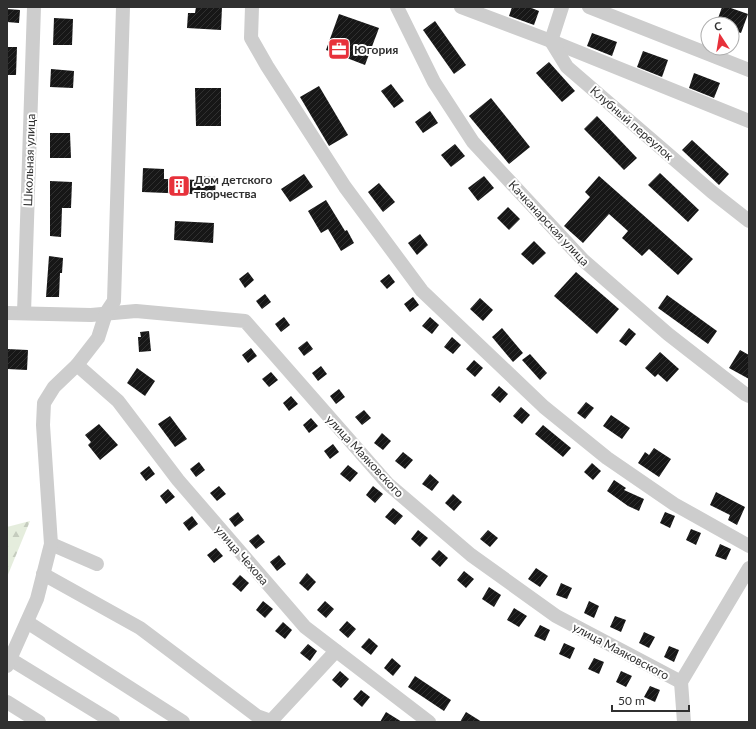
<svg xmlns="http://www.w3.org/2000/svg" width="756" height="729" viewBox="0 0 756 729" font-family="Lato,sans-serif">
<defs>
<pattern id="forest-firs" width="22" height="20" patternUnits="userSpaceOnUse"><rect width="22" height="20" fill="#e5eddd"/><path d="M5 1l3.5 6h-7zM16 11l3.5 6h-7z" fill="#c5ccbe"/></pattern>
<pattern id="building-hatch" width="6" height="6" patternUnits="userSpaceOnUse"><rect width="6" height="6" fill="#171717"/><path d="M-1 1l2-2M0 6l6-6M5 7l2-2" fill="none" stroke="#303030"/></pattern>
</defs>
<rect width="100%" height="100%" fill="#fff"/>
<path fill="url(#forest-firs)" d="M30,521L7,577V527Z"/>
<g fill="url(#building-hatch)">
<path d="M196,7H222L221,30L187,28L188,13H195Z"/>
<path d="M512,7H529L539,11L534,25L509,16Z"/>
<path d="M722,7H728L748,14L741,33L732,30V24H716Z"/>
<path d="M7,9L20,10L19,23L7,22Z"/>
<path d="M339,14L379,28L365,65L326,50Z"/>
<path d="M54,18L73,19L72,45H53Z"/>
<path d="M435,21L466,65L454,74L423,30Z"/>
<path d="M592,33L617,42L612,56L587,46Z"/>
<path d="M7,47H17L16,75H7Z"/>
<path d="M643,51L668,60L662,77L637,67Z"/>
<path d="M549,62L575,91L562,102L536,73Z"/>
<path d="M51,69L74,71L73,88L50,87Z"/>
<path d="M694,73L720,83L714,98L689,88Z"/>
<path d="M391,84L404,101L394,108L381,91Z"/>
<path d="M319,86L348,135L329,146L300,97Z"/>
<path d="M195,88H221V126H196Z"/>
<path d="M491,98L530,147L509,164L469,116Z"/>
<path d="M430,111L438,123L423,133L415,122Z"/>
<path d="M597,116L637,158L624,170L584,129Z"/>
<path d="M50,133H70L71,158H50Z"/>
<path d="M692,140L729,174L719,185L682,150Z"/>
<path d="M455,144L465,156L451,167L441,155Z"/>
<path d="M143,168L164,169V179L202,180V176L216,177L215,195L142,192Z"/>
<path d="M660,173L699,210L688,222L648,185Z"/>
<path d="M304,174L313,187L290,202L281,189Z"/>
<path d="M484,176L494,188L478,201L468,188Z"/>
<path d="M599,176L693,259L678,275L649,249L642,256L622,238L628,231L609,214L583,243L564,226L590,197L585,192Z"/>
<path d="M50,181L72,182L71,208H62L61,237L50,236Z"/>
<path d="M379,183L395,202L383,212L368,192Z"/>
<path d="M326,200L345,231L347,230L354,243L341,251L328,229L321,233L308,211Z"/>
<path d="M508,207L520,219L509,230L497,218Z"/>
<path d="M175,221L214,223L213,243L174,240Z"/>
<path d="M420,234L428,245L417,255L408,243Z"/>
<path d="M534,241L546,253L533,265L521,254Z"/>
<path d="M49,256L63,258L62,273H60L59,297H46Z"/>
<path d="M248,272L254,280L245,288L239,279Z"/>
<path d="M576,272L619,309L597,334L554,296Z"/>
<path d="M389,274L395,282L387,289L380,281Z"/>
<path d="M265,294L271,302L262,309L256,301Z"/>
<path d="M667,295L717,331L708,344L658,308Z"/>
<path d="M413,297L419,305L410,312L404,304Z"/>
<path d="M480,298L493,310L483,321L470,309Z"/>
<path d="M284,317L290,325L281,332L275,324Z"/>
<path d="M430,317L439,325L432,334L422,326Z"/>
<path d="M502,328L523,353L513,362L492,337Z"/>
<path d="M629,328L636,334L626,346L619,341Z"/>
<path d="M149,331L151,351L139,352L138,337H141L140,332Z"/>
<path d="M452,337L461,345L453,354L444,347Z"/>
<path d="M307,341L313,349L304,356L298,348Z"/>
<path d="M251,348L257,356L248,363L242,355Z"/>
<path d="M7,349L28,350L27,370L7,369Z"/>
<path d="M740,350L749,355V379L729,368Z"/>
<path d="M660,352L679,369L667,382L658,374L655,377L645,368Z"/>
<path d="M530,354L547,373L540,380L522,360Z"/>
<path d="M474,360L483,368L475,377L466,369Z"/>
<path d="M321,366L327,374L318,381L312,373Z"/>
<path d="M137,368L155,381L145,396L127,383Z"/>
<path d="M271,372L278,380L269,387L262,379Z"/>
<path d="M499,386L508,394L500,403L491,395Z"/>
<path d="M339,389L345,397L336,404L330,396Z"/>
<path d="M291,396L298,404L289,411L283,403Z"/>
<path d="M586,402L594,408L585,419L577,413Z"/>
<path d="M521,407L530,415L522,424L513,416Z"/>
<path d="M364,410L371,418L362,425L355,417Z"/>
<path d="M611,415L630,428L622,439L603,426Z"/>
<path d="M170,416L187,439L175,447L158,424Z"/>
<path d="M311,418L318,426L309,433L303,425Z"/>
<path d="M99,424L118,445L100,460L88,445L91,442L85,435Z"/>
<path d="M543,425L571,448L563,457L535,434Z"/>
<path d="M382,433L391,441L383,450L374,443Z"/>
<path d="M333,444L339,452L330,459L324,451Z"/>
<path d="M654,448L671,459L659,477L638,463L645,452L649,455Z"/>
<path d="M403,452L413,460L405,469L395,461Z"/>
<path d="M199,462L205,470L196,477L190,469Z"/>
<path d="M592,463L601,471L593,480L584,472Z"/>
<path d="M348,465L358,473L350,482L340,474Z"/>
<path d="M149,466L155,474L146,481L140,473Z"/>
<path d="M430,474L439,482L432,491L422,484Z"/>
<path d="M614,480L626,488L624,490L644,499L639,511L628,506L607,491Z"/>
<path d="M219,486L226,494L217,501L210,493Z"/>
<path d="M373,486L383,494L375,503L366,495Z"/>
<path d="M168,489L175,497L166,504L160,496Z"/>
<path d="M716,492L745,507L737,525L728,520L730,515L710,505Z"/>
<path d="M453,494L462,502L454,511L445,503Z"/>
<path d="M393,508L403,516L395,525L385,517Z"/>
<path d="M238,512L244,520L235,527L229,519Z"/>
<path d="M665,512L675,516L670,528L660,523Z"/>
<path d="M192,516L198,524L189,531L183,523Z"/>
<path d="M691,529L701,533L696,545L686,540Z"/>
<path d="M418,530L428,538L420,547L411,539Z"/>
<path d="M488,530L498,538L490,547L480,539Z"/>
<path d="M258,534L265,542L256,549L249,541Z"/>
<path d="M720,544L731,549L726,560L715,556Z"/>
<path d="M216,548L223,556L214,563L207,555Z"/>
<path d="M439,550L448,558L440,567L431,559Z"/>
<path d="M279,555L286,564L277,571L270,562Z"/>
<path d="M536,568L548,576L540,587L528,579Z"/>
<path d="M464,571L474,579L466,588L457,580Z"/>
<path d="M307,573L316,582L308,591L299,583Z"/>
<path d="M240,575L249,583L241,592L232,584Z"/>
<path d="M561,583L572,588L567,599L556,595Z"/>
<path d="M489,587L501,595L494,607L482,599Z"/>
<path d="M263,601L273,609L265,618L256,610Z"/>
<path d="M325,601L334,609L326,618L317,610Z"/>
<path d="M589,601L599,606L594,618L584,613Z"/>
<path d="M514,608L527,616L519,627L507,620Z"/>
<path d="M615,616L626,620L621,632L610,627Z"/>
<path d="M347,621L356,629L348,638L339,630Z"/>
<path d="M283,622L292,630L285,639L275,631Z"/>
<path d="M540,625L550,630L545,641L534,636Z"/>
<path d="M644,632L655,637L649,648L639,643Z"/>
<path d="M369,638L378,646L371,655L361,647Z"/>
<path d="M564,643L575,648L570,659L559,654Z"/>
<path d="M308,644L317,651L310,661L300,653Z"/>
<path d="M669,646L679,650L674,662L664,657Z"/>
<path d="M392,658L401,666L393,676L384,668Z"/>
<path d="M594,658L604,662L599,674L588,669Z"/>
<path d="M340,671L349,679L341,688L332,680Z"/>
<path d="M621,671L632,676L626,687L616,682Z"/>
<path d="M415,676L451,700L444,711L408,687Z"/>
<path d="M650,686L660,690L655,702L644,697Z"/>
<path d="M361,690L370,697L362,707L353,699Z"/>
<path d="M386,712L402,722H380Z"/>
<path d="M466,712L482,722H460Z"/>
</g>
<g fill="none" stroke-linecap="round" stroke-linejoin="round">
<g stroke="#cdcdcd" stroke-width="14">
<path d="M252,7L251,38L267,66L345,187L422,291L544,407L607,458L674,504L749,546"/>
<path d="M397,7L434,82L473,142L583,260L668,334L745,394L749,396"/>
<path d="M461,7L551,41L749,121"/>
<path d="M562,7L551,41L567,67L712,192L749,221"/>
<path d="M589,7L749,70"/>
<path d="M7,313L91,315L136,311L245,321L388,484L471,555L556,616L681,682"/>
<path d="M24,313L34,7"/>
<path d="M77,365L118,401L178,480L305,627L429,722"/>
<path d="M51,544L97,564"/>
<path d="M43,574L140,628L257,716L271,721L336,651"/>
<path d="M27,622L183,722"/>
<path d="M10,659L113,722"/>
<path d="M7,666L37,599L51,544L43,425L44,403L54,387L77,365L98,338L106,313L114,301L123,7"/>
<path d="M7,702L39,722"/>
<path d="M684,722L681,682L749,568"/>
</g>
</g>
<defs>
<g id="office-square" transform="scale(1.15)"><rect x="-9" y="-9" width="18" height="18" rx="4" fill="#e7313b" stroke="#fff"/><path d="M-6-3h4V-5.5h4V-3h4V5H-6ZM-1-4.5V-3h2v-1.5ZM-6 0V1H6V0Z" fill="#fff"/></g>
<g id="building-square" transform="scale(1.15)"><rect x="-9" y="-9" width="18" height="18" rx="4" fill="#e7313b" stroke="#fff"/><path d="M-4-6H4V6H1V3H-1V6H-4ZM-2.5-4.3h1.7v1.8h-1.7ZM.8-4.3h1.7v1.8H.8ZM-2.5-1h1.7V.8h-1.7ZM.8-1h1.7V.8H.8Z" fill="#fff"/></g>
</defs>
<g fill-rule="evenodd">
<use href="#office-square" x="339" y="49"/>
<use href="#building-square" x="179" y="186"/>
</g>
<g text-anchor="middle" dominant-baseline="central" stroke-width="4" stroke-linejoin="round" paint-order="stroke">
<g font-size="12" font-weight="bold" fill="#303030" stroke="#fff" text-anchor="start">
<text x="354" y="49">Югория</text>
<text x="194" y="179">Дом детского<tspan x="194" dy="14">творчества</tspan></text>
</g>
<g font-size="12" fill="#303030" stroke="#fff">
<text transform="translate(632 123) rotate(41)">Клубный переулок</text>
<text transform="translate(29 160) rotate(-88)">Школьная улица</text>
<text transform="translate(549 223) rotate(47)">Качканарская улица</text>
<text transform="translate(365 456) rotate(47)">улица Маяковского</text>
<text transform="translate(242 555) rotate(49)">улица Чехова</text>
<text transform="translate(621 651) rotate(28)">улица Маяковского</text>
</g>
</g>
<rect width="756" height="729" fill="none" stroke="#303030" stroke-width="16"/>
<g transform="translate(720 36) rotate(348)"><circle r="19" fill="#ffffff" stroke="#acacac"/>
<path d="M0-3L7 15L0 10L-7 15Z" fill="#e7313b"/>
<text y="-6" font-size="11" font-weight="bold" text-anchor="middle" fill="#303030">С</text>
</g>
<path d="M612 705v6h77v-6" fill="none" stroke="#303030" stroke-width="2"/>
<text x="618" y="705" font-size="12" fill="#303030" stroke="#ffffff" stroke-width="3" paint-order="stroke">50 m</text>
</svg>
